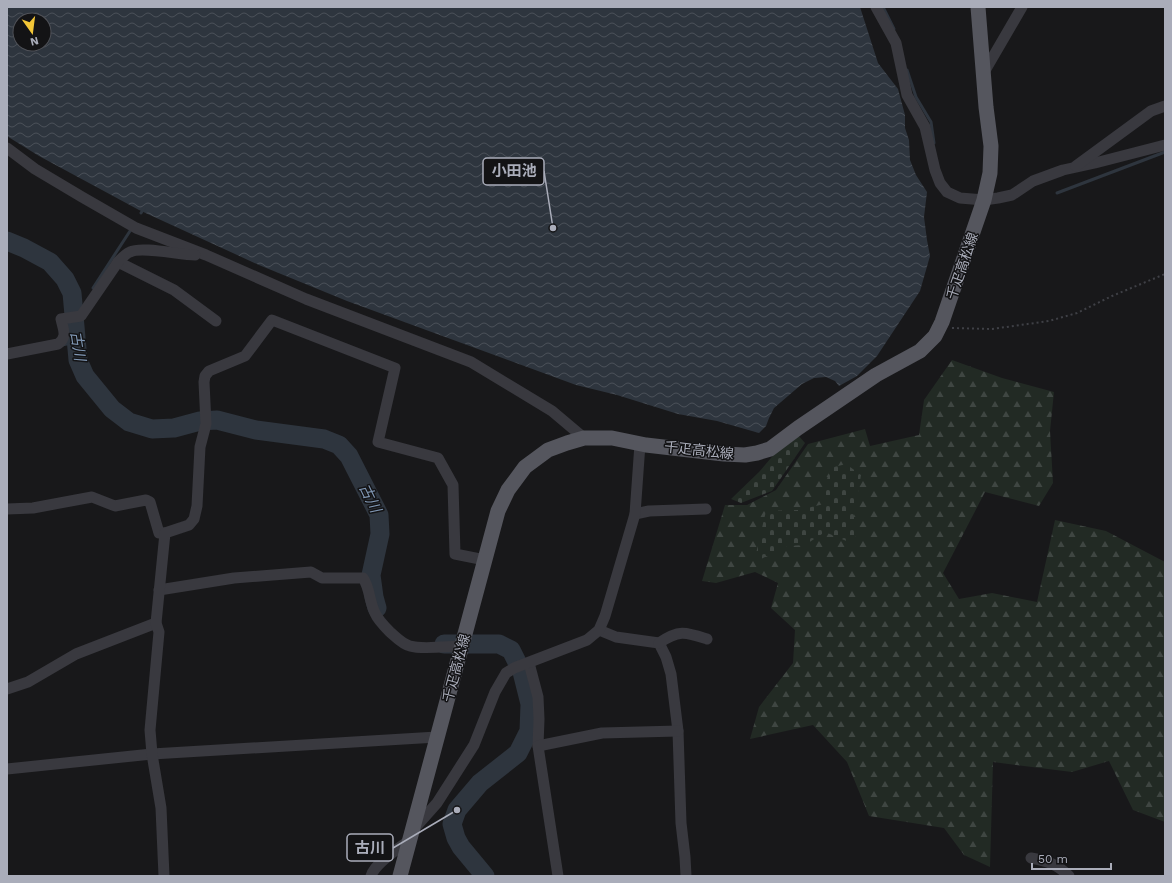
<svg xmlns="http://www.w3.org/2000/svg" width="1172" height="883" viewBox="0 0 1172 883" font-family="'Work Sans','Noto Sans JP',sans-serif">
<defs>
<pattern id="forest-firs" width="22" height="20" patternUnits="userSpaceOnUse"><rect width="22" height="20" fill="#222a24"/><path d="M5 1l3.5 6h-7zM16 11l3.5 6h-7z" fill="#3f4642"/></pattern>
<pattern id="cemetery-stones" width="16" height="16" patternUnits="userSpaceOnUse"><rect width="16" height="16" fill="#222a24"/><path d="M2 7V4a2 2 0 0 1 4 0v3zM10 15v-3a2 2 0 0 1 4 0v3z" fill="#3f4642"/></pattern>
<pattern id="water-waves" width="16" height="10" patternUnits="userSpaceOnUse"><rect width="16" height="10" fill="#2e353e"/><path d="M0 5q4-4 8 0t8 0" fill="none" stroke="#4a5058"/></pattern>
</defs>
<rect width="100%" height="100%" fill="#18181a"/>
<path fill="url(#forest-firs)" d="M952,360L1002,378L1054,392L1050,431L1053,483L1039,506L985,492L943,573L959,599L992,593L1037,602L1055,520L1106,531L1165,562V822L1133,810L1109,761L1072,772L993,762L990,867L964,855L944,828L869,816L847,762L813,725L750,739L759,707L793,663L795,630L771,608L778,583L755,572L716,583L702,581L725,505H747L776,490L808,444L865,429L870,446L919,435L924,400Z"/>
<g fill="url(#cemetery-stones)">
<path d="M797,434L805,443L772,491L741,503L731,499L759,472L782,445Z"/>
<path d="M846,464L861,475L854,515L856,545L825,532L805,545L787,546L761,559L755,558L766,511L799,510L824,504L826,483L830,468Z"/>
</g>
<path fill="url(#water-waves)" fill-rule="evenodd" d="M7,7H860L878,63L898,89L905,115V128L909,140L910,160L916,175L927,192L924,217L927,240L930,256L920,291L877,356L857,376L839,386L835,381L826,377L814,378L802,384L774,408L769,418L766,426L759,433L717,421L678,414L617,395L576,385L347,301L259,265L139,210L39,156L10,138L7,136ZM20,20H44V44H20Z"/>
<g fill="none" stroke-linecap="round" stroke-linejoin="round">
<g stroke="#2e353e" stroke-width="3">
<path d="M883,7L894,29"/>
<path d="M907,70L916,97L931,122L934,143"/>
<path d="M1057,193L1165,152"/>
<path d="M141,213L144,208"/>
<path d="M93,288L130,231"/>
<path d="M62,345L76,342"/>
</g>
<g stroke="#2e353e" stroke-width="19">
<path d="M7,241L24,248L50,262L65,279L72,293L78,360L85,376L112,409L129,422L152,429L174,428L200,421L217,420L256,430L324,439L339,445L349,456L379,515L380,534L371,575L374,597L377,608"/>
<path d="M444,644H499L511,650L522,672L530,704L529,731L518,753L480,783L457,810L452,824L456,838L461,847L485,876"/>
</g>
<path stroke="#3f4046" stroke-width="2" stroke-dasharray="2 3" stroke-linecap="butt" d="M952,328L992,329L1049,321L1077,313L1112,296L1165,274"/>
<g stroke="#39393f" stroke-width="11">
<path d="M876,7L896,43L907,95L925,127L935,170L940,183L947,192L960,198L984,200L998,198L1012,195L1033,181L1063,170L1095,163L1165,145"/>
<path d="M983,74L1022,7"/>
<path d="M7,148L35,169L82,197L136,228L206,255L306,299L471,362L552,411L584,438"/>
<path d="M1076,166L1151,111L1165,106"/>
<path d="M118,262L174,290L216,321"/>
<path d="M7,354L58,344C68,337 63,329 61,319L81,316L118,262C122,258 125,254 130,252C142,246 180,255 195,255"/>
<path d="M7,509L33,508L92,497L115,506L146,500L150,502L159,533H165"/>
<path d="M635,514L649,511L706,509"/>
<path d="M159,590L234,578L311,572L322,578H363C370,588 369,601 375,613C378,620 384,626 390,632C396,637 402,644 410,646C423,650 448,646 462,646"/>
<path d="M599,630L616,637L659,643L666,657L671,674L678,731L681,823L685,857L686,876"/>
<path d="M659,643C679,629 686,632 707,639"/>
<path d="M529,663L538,697L539,719L538,746"/>
<path d="M7,689L28,682L76,654L156,623"/>
<path d="M7,769L152,754L437,737"/>
<path d="M413,830L437,803L474,745L495,692L506,673L514,668L587,640L599,630L605,616L635,514L640,444"/>
<path d="M1031,858C1047,861 1057,864 1069,876"/>
<path d="M164,876L161,808L152,754L150,730L159,632L156,623L165,533L189,525L194,519L197,506L200,447L206,424L204,382L205,376L209,371L245,356L272,320L395,368L378,442L438,458L453,485L455,554L485,560"/>
<path d="M371,876C375,863 399,848 410,840"/>
<path d="M558,876L538,746L602,733L678,731"/>
</g>
<path stroke="#55565e" stroke-width="15" d="M400,876L498,511L508,490L525,467L548,450L567,443L584,438H612L646,445L724,454L745,455L757,453L770,449L798,428L876,375L920,351L935,336L942,322L984,200L990,173L991,146L986,107L978,7"/>
</g>
<g text-anchor="middle" dominant-baseline="central" stroke-width="3" stroke-linejoin="round" paint-order="stroke">
<g font-size="14" fill="#aaadba" stroke="#131315">
<text transform="translate(962 266) rotate(-71)">千疋高松線</text>
<text transform="translate(699 450) rotate(6)">千疋高松線</text>
<text transform="translate(456 668) rotate(-75)">千疋高松線</text>
</g>
<g font-size="15" font-style="italic" fill="#8198b5" stroke="#131315">
<text transform="translate(78 346) rotate(81)">古川</text>
<text transform="translate(370 498) rotate(64)">古川</text>
</g>
</g>
<path fill="none" stroke="#aaadba" stroke-width="1.5" d="M553 228L544 171M457 810L393 848"/>
<g fill="#aaadba" stroke="#131315" stroke-width="1.5">
<circle cx="553" cy="228" r="4"/>
<circle cx="457" cy="810" r="4"/>
</g>
<g fill="#131315" stroke="#aaadba" stroke-width="1.5">
<rect x="483" y="158" width="61" height="27" rx="4"/>
<rect x="347" y="834" width="46" height="27" rx="4"/>
</g>
<g font-size="15" text-anchor="middle" font-weight="bold" fill="#aaadba">
<text x="514" y="176">小田池</text>
<text x="370" y="853">古川</text>
</g>
<rect width="1172" height="883" fill="none" stroke="#aaadba" stroke-width="16"/>
<g transform="translate(32 32) rotate(166)"><circle r="19" fill="#131315" stroke="#4f5157"/>
<path d="M0-3L7 15L0 10L-7 15Z" fill="#f3c637"/>
<text y="-6" font-size="11" font-weight="bold" text-anchor="middle" fill="#aaadba">N</text>
</g>
<path d="M1032 863v6h79v-6" fill="none" stroke="#aaadba" stroke-width="2"/>
<text x="1038" y="863" font-size="12" fill="#aaadba" stroke="#131315" stroke-width="3" paint-order="stroke">50 m</text>
</svg>
